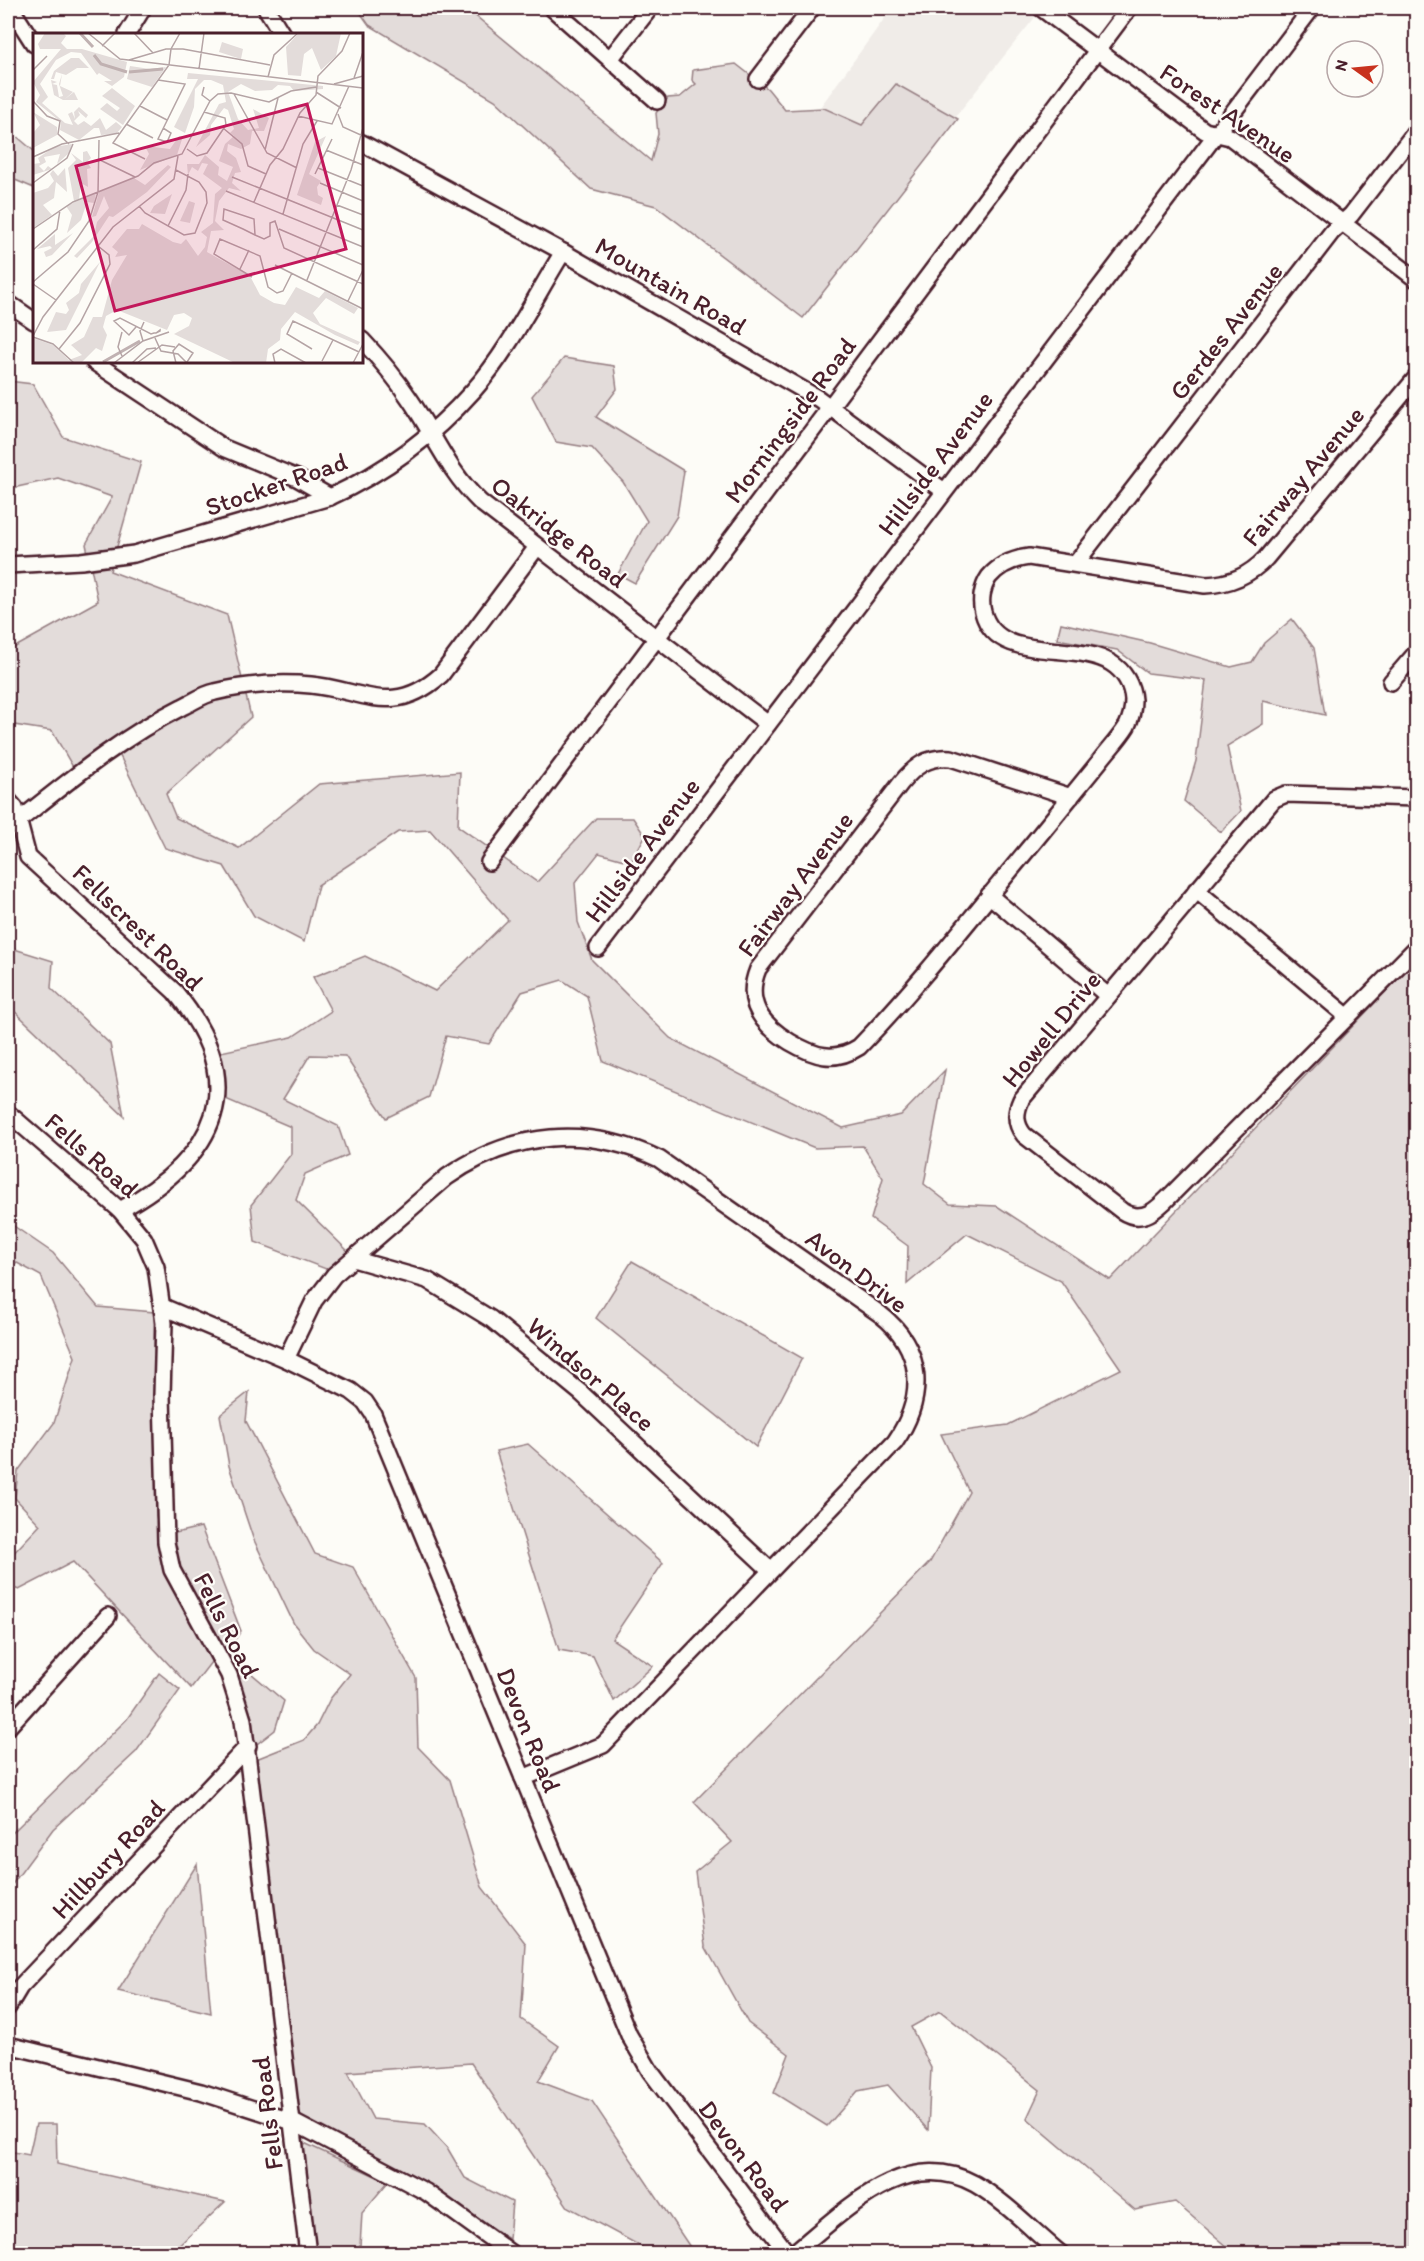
<svg xmlns="http://www.w3.org/2000/svg" width="1424" height="2261" viewBox="0 0 1424 2261" font-family="Itim,sans-serif">
<rect width="100%" height="100%" fill="#fdfcf7"/>
<filter id="ink" filterUnits="userSpaceOnUse"><feTurbulence type="fractalNoise" baseFrequency=".0167" numOctaves="2"/><feDisplacementMap in="SourceGraphic" scale="12" xChannelSelector="R" yChannelSelector="G"/><feConvolveMatrix kernelMatrix="1 2 1 2 8 2 1 2 1" color-interpolation-filters="sRGB"/></filter>
<g filter="url(#ink)">
<path fill="#f0ece8" d="M892,8H1025L1036,16L816,291L651,161L658,134L656,113L668,98L680,97L696,83L789,150Z"/>
<g fill="#e3dcda" stroke="#967e82" stroke-width="1.5">
<path d="M357,8H466L651,161L658,134L656,113L668,98L680,97L696,84L692,80L693,70L736,64L768,89L785,110L824,108L862,125L896,84L958,119L803,318L656,206L591,189L495,100L369,25Z"/>
<path d="M8,129L34,151V188L8,177Z"/>
<path d="M564,358L614,366L617,389L596,417L684,471L677,516L635,583L618,574L647,521L623,482L592,448L556,442L532,396Z"/>
<path d="M8,381L33,384L63,437L141,462L110,571L227,615L251,717L166,794L176,818L239,848L319,784L460,772L458,826L537,882L596,818H633L645,836L631,862L599,853L575,883L578,922L592,960L670,1038L843,1128L901,1115L945,1070L924,1184L950,1204L997,1206L1110,1280L1416,960V2232L1414,2253H1235L1175,2202L1135,2210L1027,2118L1040,2090L940,2011L911,2027L931,2068L928,2130L888,2085L858,2091L827,2126L774,2093L789,2054L748,2023L705,1946L695,1872L732,1842L694,1802L930,1562L969,1492L941,1434L1008,1425L1121,1369L1061,1281L967,1234L907,1284L908,1246L871,1219L883,1178L863,1146L815,1148L603,1061L587,996L562,980L522,992L489,1044L446,1036L429,1097L386,1118L345,1056L310,1055L283,1099L338,1126L348,1155L305,1174L296,1200L355,1258L339,1274L255,1242L251,1205L291,1154V1127L221,1097L216,1053L292,1037L331,1011L313,977L365,956L435,991L508,920L430,830L398,832L318,885L304,942L254,916L224,866L165,848L115,746L77,774L52,731L8,724V651L98,601L86,544L112,497L58,478L8,489Z"/>
<path d="M1292,619L1314,648L1325,715L1263,701V724L1227,746L1241,811L1221,832L1184,801L1196,761L1206,680L1148,673L1117,650L1057,639L1061,623L1150,643L1231,667L1252,662L1264,643Z"/>
<path d="M8,947L53,961L51,988L110,1044L124,1116L8,1005Z"/>
<path d="M8,1222L53,1253L98,1307L154,1312L156,1515L168,1575L215,1657L191,1688L73,1562L19,1590L8,1586V1559L40,1525L15,1498L18,1471L54,1423L75,1357L41,1276L8,1258Z"/>
<path d="M632,1261L802,1358L756,1447L596,1318Z"/>
<path d="M249,1392L246,1421L315,1554L353,1567L416,1678L418,1747L450,1780L482,1887L526,1944L521,2019L559,2046L538,2081L592,2101L694,2253H653L568,2207L471,2063L348,2072L373,2119L425,2124L448,2149L465,2178L512,2202L509,2239L455,2203L299,2116L293,2102L251,1761L304,1740L317,1725L330,1699L350,1674L314,1649L294,1624L253,1538L229,1466L220,1415Z"/>
<path d="M528,1444L663,1563L612,1639L653,1666L614,1701L593,1656L559,1650L496,1451Z"/>
<path d="M201,1527L241,1631L224,1655L179,1570L171,1534Z"/>
<path d="M235,1671L252,1674L284,1701L275,1730L253,1747Z"/>
<path d="M159,1673L180,1690L136,1752L53,1829L8,1890V1837L127,1719Z"/>
<path d="M197,1864L211,2013L118,1991Z"/>
<path d="M36,2124H56L57,2164L225,2202L171,2253H8V2151L29,2155Z"/>
<path d="M300,2141L388,2182L362,2213L360,2246L367,2253H312Z"/>
</g>
<g fill="none" stroke-linecap="round" stroke-linejoin="round">
<g stroke="#4a1f2b" stroke-width="20">
<g id="minor">
<path d="M11,8L34,44"/>
<path d="M266,8L282,34"/>
<path d="M552,8L657,101"/>
<path d="M1041,8L1205,131L1230,137L1416,279"/>
<path d="M127,34L143,8"/>
<path d="M610,59L650,8"/>
<path d="M758,79L812,8"/>
<path d="M362,143L563,252L819,399L944,491"/>
<path d="M8,303L34,321"/>
<path d="M362,340C379,358 395,377 409,398C434,434 447,470 480,502L768,724"/>
<path d="M94,362L224,448L297,478L330,497"/>
<path d="M1076,563L1332,232L1351,215L1416,131"/>
<path d="M8,565L81,561L134,554L330,497C385,472 433,436 473,391C508,352 535,297 563,252"/>
<path d="M1391,682L1416,653"/>
<path d="M1071,797L951,758C928,756 915,766 901,783L758,969C744,1003 762,1025 790,1042C814,1056 834,1063 859,1047C921,983 976,911 1033,843C1055,816 1077,789 1099,762C1108,750 1119,739 1127,726C1131,718 1133,709 1133,700C1132,685 1124,671 1111,663C1075,640 997,665 983,612C980,601 982,587 989,577C999,565 1014,559 1029,557L1205,585C1230,584 1249,576 1266,558L1416,378"/>
<path d="M1416,798L1286,794L1274,799L1021,1100C1015,1113 1015,1124 1024,1135L1122,1211C1145,1226 1161,1205 1177,1189L1416,948"/>
<path d="M8,800L15,808L28,857L175,992C252,1085 217,1157 120,1210"/>
<path d="M17,822C70,780 122,737 182,707C193,702 204,694 215,692C245,685 280,682 311,685C363,690 393,718 441,675L537,547"/>
<path d="M489,862L1129,8"/>
<path d="M1196,890L1348,1017"/>
<path d="M989,895L1108,996"/>
<path d="M598,948L1312,8"/>
<path d="M8,1113L120,1210L144,1239L156,1267L164,1323L162,1395L166,1542L172,1570L229,1675L243,1720L308,2254"/>
<path d="M353,1259L427,1280L491,1319L581,1393L770,1570"/>
<path d="M163,1307L286,1359L351,1391L365,1402L373,1414L629,2035L650,2071L788,2254"/>
<path d="M286,1359L314,1301L334,1275L447,1177C513,1131 587,1125 659,1159L880,1314C924,1348 926,1397 895,1442L603,1745L523,1778"/>
<path d="M8,1727L108,1616"/>
<path d="M8,2007L20,1987L248,1746"/>
<path d="M8,2045L201,2092L293,2122L426,2192L512,2254"/>
<path d="M792,2254C843,2213 905,2145 975,2184C1006,2202 1033,2231 1061,2254"/>
</g>
</g>
<use href="#minor" stroke="#fdfcf7" stroke-width="15"/>
</g>
</g>
<g text-anchor="middle" dominant-baseline="central" stroke-width="4.5" stroke-linejoin="round" paint-order="stroke">
<g font-size="26" fill="#4a1f2b" stroke="#fdfcf7">
<text transform="translate(1228 113) rotate(34)">Forest Avenue</text>
<text transform="translate(671 286) rotate(30)">Mountain Road</text>
<text transform="translate(1226 331) rotate(-52)">Gerdes Avenue</text>
<text transform="translate(790 420) rotate(-53)">Morningside Road</text>
<text transform="translate(935 463) rotate(-53)">Hillside Avenue</text>
<text transform="translate(1303 476) rotate(-50)">Fairway Avenue</text>
<text transform="translate(276 484) rotate(-19)">Stocker Road</text>
<text transform="translate(559 532) rotate(38)">Oakridge Road</text>
<text transform="translate(642 850) rotate(-53)">Hillside Avenue</text>
<text transform="translate(795 884) rotate(-53)">Fairway Avenue</text>
<text transform="translate(138 927) rotate(44)">Fellscrest Road</text>
<text transform="translate(1051 1029) rotate(-51)">Howell Drive</text>
<text transform="translate(92 1155) rotate(41)">Fells Road</text>
<text transform="translate(857 1271) rotate(37)">Avon Drive</text>
<text transform="translate(591 1374) rotate(41)">Windsor Place</text>
<text transform="translate(227 1625) rotate(63)">Fells Road</text>
<text transform="translate(529 1730) rotate(68)">Devon Road</text>
<text transform="translate(108 1859) rotate(-47)">Hillbury Road</text>
<text transform="translate(267 2113) rotate(-97)">Fells Road</text>
<text transform="translate(744 2156) rotate(53)">Devon Road</text>
</g>
</g>
<g transform="translate(33 33)">
<rect width="330" height="330" fill="#fdfcf7"/>
<path d="M12,0H30L33,3L28,10L34,16H49L94,29L91,44L79,53L71,48H79L66,40L64,42L48,20L38,19L23,27L7,51L15,64L9,70L32,90L40,92L35,81L39,79L42,86L41,79L46,74L55,82L53,85L45,78L47,82L41,88L45,92L51,88L58,93L67,85L73,97L83,89L89,94L83,101L68,102L66,95H61L46,107L27,97L28,89L3,69L7,62L0,49L28,16H7L5,11ZM266,0H308L303,23L288,37L279,15L271,21L268,43L255,42L253,14ZM189,9L210,16L208,26L186,19ZM38,25H46L56,35H44L33,42L23,39L21,46H18L21,38ZM97,33L117,36L133,34L119,54L94,46ZM155,40L290,53V56L261,58L257,53L245,52L239,57L222,58L208,51L195,59L205,86L215,97L226,95L220,76L236,85L231,98H219L217,111L208,116L195,111L194,118L203,125L208,139L202,140L199,150L208,158L196,155L186,168L182,188L191,197L178,198L174,219L217,243L227,262L241,270L252,272L263,254L286,265L292,258L325,275L321,281L293,265L280,280L287,291L327,309L325,312L302,302L262,279L248,296L247,307L235,316L233,330H202L141,301L156,293L159,285L151,280L141,282L134,297L84,277L73,283L70,294L74,302L69,318L63,315L48,330H0V305L20,312L36,327L49,322L38,312L51,304L60,284H69L79,247L94,222L82,224L85,219L79,214L94,196H106L109,191L140,209L148,211L153,206L165,223L172,214L174,204L168,199L180,190L182,161L189,155L170,141L175,131L169,130L165,138L159,134L155,142L154,131H166L172,122L186,134L185,142L194,148L200,134L186,128L192,111L201,103L197,100L201,96L195,77L191,75L178,92L177,102L163,114L186,71L193,69L190,52L178,47H171L162,56L161,74L152,100L141,94L165,46H154ZM29,41L27,53L40,59L32,66L41,59L45,67H30L21,62L18,47L24,49L19,51L24,52L26,64L30,63L26,51ZM79,55L102,73L90,92L67,76L74,70L84,78L87,75L69,63ZM0,79L24,94V102L0,115V100L7,92ZM146,103H150L144,122L107,137L116,121L112,113L137,116ZM293,103L276,141L288,148L284,154L285,162L290,165L288,172L264,162L282,109ZM39,111L37,119L24,131L27,121L11,124L13,129L6,133L11,138L15,133L19,136L0,142V131L7,130L5,125L21,114ZM54,118L58,125L54,129L58,135L54,136L55,154L48,150L46,166L41,168L35,135L43,127L38,120L50,129V119ZM135,132L138,134L114,159L80,184L76,183L59,209L44,225L41,223L61,203L64,189L76,175L71,163L63,183L59,184L66,159L101,145L112,152ZM32,135L34,159L23,149L21,165L10,172L19,182L0,195V160L15,155L21,148L17,141L20,137L25,143ZM63,160L61,170L54,169L48,187L34,200L39,182L33,173ZM139,161L132,181L117,180L121,173ZM156,168L162,170L157,190L147,188ZM40,200L19,222L13,224L11,219L19,215L17,213L4,216L22,201V212ZM67,229L33,297L14,299L23,279L33,281L36,277L33,270L46,260L48,251Z" fill="#e3dcda"/>
<path fill="none" stroke="#c0b1b1" stroke-width="3" d="M47,0L60,14M61,22L68,31L94,39M96,39L130,36M70,329L107,308"/>
<path fill="none" stroke="#b5a4a5" stroke-width="1.5" d="M55,0L87,26L330,55M101,0L120,20M69,13L82,0M96,27L133,16H150L237,32M166,36L171,0M0,37L14,23M235,44L241,22L265,0M321,45L330,19M125,47L152,51L125,106L134,109L138,100L130,95M301,51L330,43M171,54L169,62L177,68M283,59L308,75M201,61L234,120L264,135M0,68L14,83L27,88L25,101L36,111M107,73L134,87M305,81L310,94L330,103M265,83L299,91L316,53M93,91L120,105M190,95L209,111L215,133L233,141M154,116L164,123L174,120L193,92L192,85L171,79M232,117L245,65M293,117L330,132M0,124L29,111L86,100M65,126L102,144M112,126L80,110L136,32L138,16L147,0M285,135L330,153M282,141L299,106M199,144L330,197M0,150L34,125L40,111M287,150L330,168M193,158L330,214M221,169L237,132L250,116L267,80L283,62L285,43L309,18L317,0M304,172L330,182M106,173L112,180L151,202L162,200L174,170L173,159L166,149L143,137M250,181L270,111L284,88M135,193L153,157L155,141M0,196L40,169L105,143L121,130L149,121L177,68L185,61L198,60L236,69L258,58L283,54M246,196L330,232M222,202L221,186L191,176L190,187L210,196L222,202L231,206L237,203V190L242,188L251,215L330,251M0,217L24,196L27,177M242,232L330,276M207,236L216,217M219,244L181,221L187,206L227,223L235,254L244,260L250,258L259,240M274,247L318,137L330,95M0,249L35,219L56,188L65,159L66,107M0,251L23,267M315,268L330,237M103,294L96,302L81,288L87,285L118,301L121,300H123L127,298V297L123,300M0,303L10,284L80,194L141,146L145,123M0,304L20,311L41,330M122,305L128,318L145,321L154,330M110,308L107,298L111,289M26,316L47,290L77,231L76,222L65,213M279,316L254,301L260,288L326,319M89,323L85,314L89,299M289,328L300,307M81,330L110,308L136,299M99,330L114,316L123,315M104,330L129,312L142,314M143,330L140,318L146,311L160,320L154,329M242,330L240,321L248,316L273,330M320,330L330,311"/>
<path fill="#c2185b" fill-opacity="0.15" stroke="#c2185b" stroke-width="3" d="M274,71L313,216L82,278L43,133Z"/>
<rect width="330" height="330" fill="none" stroke="#4a1f2b" stroke-width="3"/>
</g>
<rect width="1424" height="2261" fill="none" stroke="#fdfcf7" stroke-width="30"/>
<rect x="15" y="15" width="1394" height="2231" fill="none" stroke="#4a1f2b" stroke-width="2" filter="url(#ink)"/>
<g transform="translate(1355 69) rotate(285)"><circle r="28" fill="#fdfcf7" stroke="#b5a4a5" stroke-width="1.5"/>
<path d="M0-4.5L10 22L0 15L-10 22Z" fill="#c8321e"/>
<text y="-9" font-size="16" font-weight="bold" text-anchor="middle" fill="#4a1f2b">N</text>
</g>
</svg>
